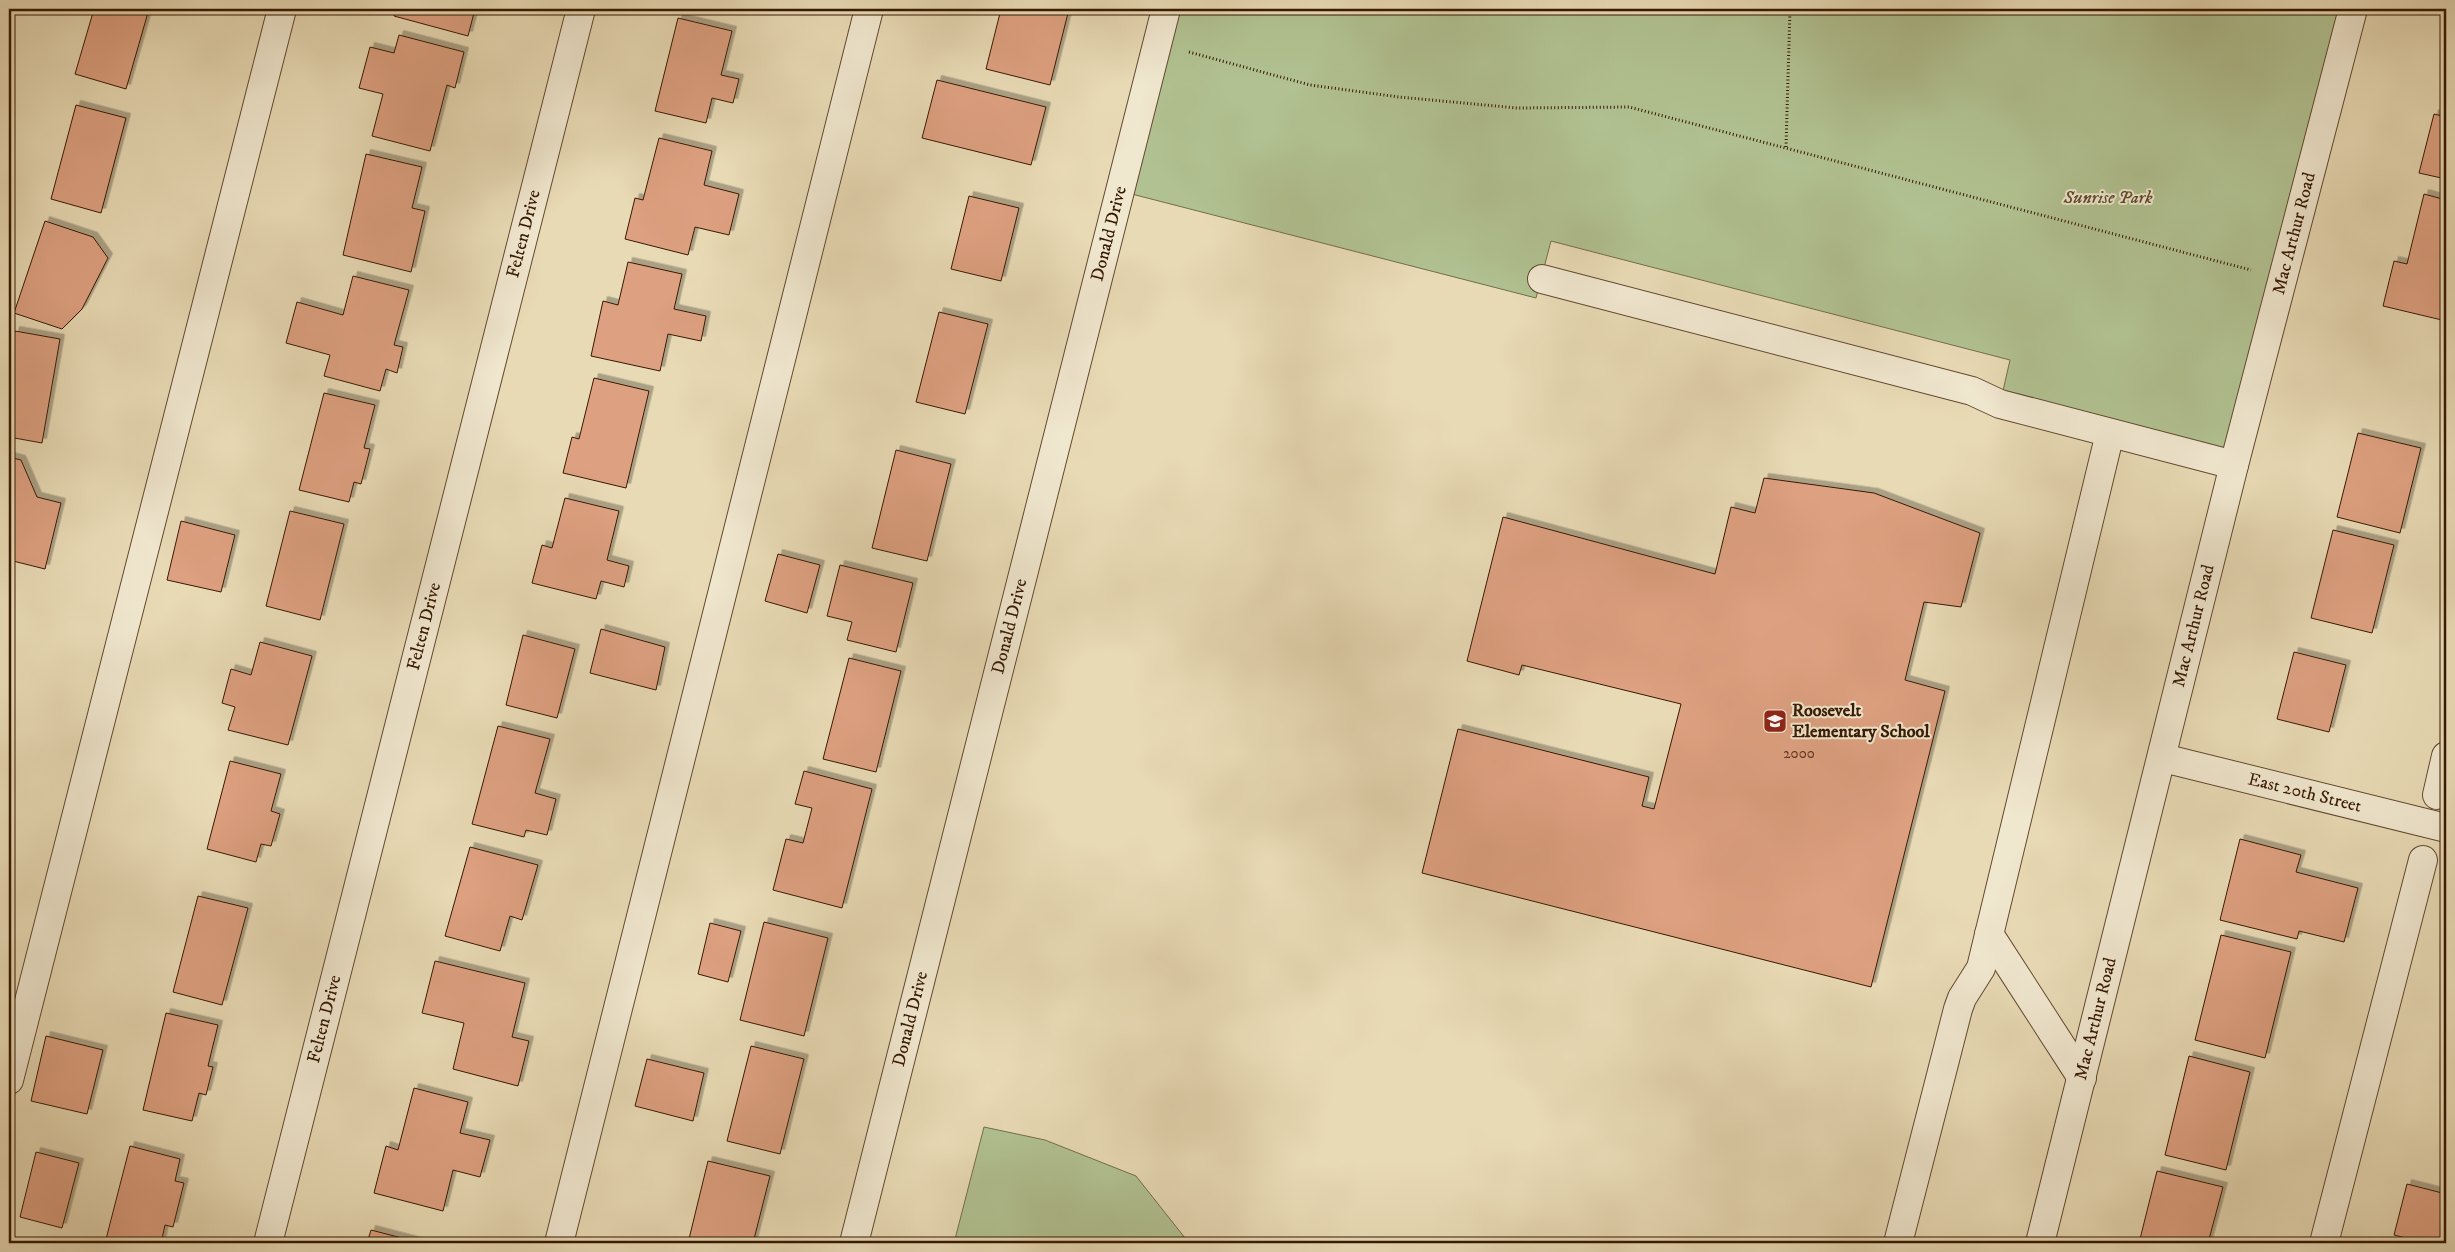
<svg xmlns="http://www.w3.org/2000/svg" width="2455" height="1252" viewBox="0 0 2455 1252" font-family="'IM FELL DW Pica',serif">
<defs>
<filter id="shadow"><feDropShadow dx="4.5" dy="-4.5" stdDeviation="0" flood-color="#0004"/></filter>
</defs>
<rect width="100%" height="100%" fill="#e8dab5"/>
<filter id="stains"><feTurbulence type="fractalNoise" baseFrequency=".004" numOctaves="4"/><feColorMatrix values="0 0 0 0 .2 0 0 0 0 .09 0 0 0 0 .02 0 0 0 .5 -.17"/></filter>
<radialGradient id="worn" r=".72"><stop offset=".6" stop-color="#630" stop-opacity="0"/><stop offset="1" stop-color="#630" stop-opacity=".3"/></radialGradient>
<g fill="#b1c191" stroke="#746d4a">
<path d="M1166,9H2353L2234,465L2000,404L2010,360L1551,241L1536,298L1120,191Z"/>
<path d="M984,1127L1045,1140L1136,1176L1189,1243H954Z"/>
</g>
<g fill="#dda080" stroke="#371902" filter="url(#shadow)">
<path d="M94,9H149L126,89L75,74Z"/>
<path d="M396,9H475L468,36L394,16Z"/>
<path d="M1001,9H1069L1050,85L986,69Z"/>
<path d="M678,18L732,31L721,75L739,79L733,103L712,98L706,123L655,111Z"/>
<path d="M399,35L464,52L455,88L447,85L430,151L372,136L383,94L359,88L370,47L394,53Z"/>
<path d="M937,80L1046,107L1031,165L922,138Z"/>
<path d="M76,105L126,118L101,213L51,199Z"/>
<path d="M2434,114L2446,117V179L2419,173Z"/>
<path d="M659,138L712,151L704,185L739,194L729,235L695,227L688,255L625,239L635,198L643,200Z"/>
<path d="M366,154L422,167L412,208L425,211L411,272L343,255Z"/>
<path d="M2424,194L2446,200V321L2383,306L2394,261L2407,264Z"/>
<path d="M969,196L1019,208L1001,281L951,269Z"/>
<path d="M45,221L93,237L108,258L82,309L62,329L14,313Z"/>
<path d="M628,262L682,274L674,309L706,316L701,341L668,334L660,371L591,356L603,301L618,305Z"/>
<path d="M353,276L409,290L394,345L403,347L397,373L386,369L380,391L324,376L330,355L286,343L297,302L343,315Z"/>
<path d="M939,312L988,324L965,414L916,402Z"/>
<path d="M15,331L60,339L42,443L9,437V364Z"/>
<path d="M594,378L649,391L626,488L563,473L572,437L579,439Z"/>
<path d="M324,393L375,405L364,448L370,449L361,484L354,482L349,502L299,490Z"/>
<path d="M2358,433L2421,448L2400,533L2337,517Z"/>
<path d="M896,450L951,464L927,561L872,548Z"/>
<path d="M9,457L21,460L37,497L61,503L45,569L9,560Z"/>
<path d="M1764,478L1874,493L1980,533L1961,607L1924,602L1905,680L1945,691L1871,987L1422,873L1458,729L1649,777L1642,806L1654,809L1681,704L1522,665L1519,675L1467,661L1503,517L1715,574L1731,507L1755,513Z"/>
<path d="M565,498L619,511L607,560L629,566L624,587L601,581L596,599L532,583L542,545L552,548Z"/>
<path d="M290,511L344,524L320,620L266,606Z"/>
<path d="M181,521L235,535L221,592L167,580Z"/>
<path d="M2333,530L2394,545L2372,633L2311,618Z"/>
<path d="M778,554L820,565L807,613L765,601Z"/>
<path d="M840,565L913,583L896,652L847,640L852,622L827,616Z"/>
<path d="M601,629L665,647L656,690L590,673Z"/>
<path d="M523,635L575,649L557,718L506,705Z"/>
<path d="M260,642L312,656L288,745L228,730L235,707L222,703L231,669L251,675Z"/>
<path d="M2294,652L2346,665L2329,732L2277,719Z"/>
<path d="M849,658L901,671L876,772L823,759Z"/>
<path d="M498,726L550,739L535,793L556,799L547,835L526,830L524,837L472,824Z"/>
<path d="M230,761L281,774L271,811L280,814L271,846L261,844L256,862L207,849Z"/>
<path d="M804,771L872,789L842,908L773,890L786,839L803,843L812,808L795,804Z"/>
<path d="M2240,839L2301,855L2296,872L2358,888L2344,942L2299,931L2297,939L2220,920Z"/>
<path d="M470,847L538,865L522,920L510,916L500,951L445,936Z"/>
<path d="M198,896L248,908L222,1005L173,992Z"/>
<path d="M764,922L828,938L804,1036L740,1020Z"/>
<path d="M710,923L741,931L728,982L698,974Z"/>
<path d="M2221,935L2291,952L2265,1058L2195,1040Z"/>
<path d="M435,961L525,983L512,1037L529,1041L518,1086L453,1069L464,1023L422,1013Z"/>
<path d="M166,1013L218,1025L208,1066L213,1067L206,1095L199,1093L192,1121L143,1110Z"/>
<path d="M46,1036L103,1050L87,1114L31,1101Z"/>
<path d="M751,1046L804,1059L780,1154L727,1141Z"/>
<path d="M2189,1056L2250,1072L2226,1170L2165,1155Z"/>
<path d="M647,1059L704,1073L693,1121L635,1106Z"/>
<path d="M414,1088L468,1102L460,1133L490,1140L480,1177L453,1170L443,1211L374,1193L386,1146L398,1150Z"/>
<path d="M130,1146L180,1159L175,1181L184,1183L173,1227L165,1225L161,1243H105Z"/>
<path d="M36,1152L79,1163L62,1228L20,1217Z"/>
<path d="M708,1161L770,1176L753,1243H688Z"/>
<path d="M2157,1171L2223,1187L2208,1243H2139Z"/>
<path d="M2407,1184L2446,1194V1243H2425L2394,1235Z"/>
<path d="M371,1230L421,1243H367Z"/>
</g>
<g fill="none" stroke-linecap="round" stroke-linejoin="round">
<g stroke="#63492f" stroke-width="30">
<g id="minor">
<path d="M1542,279L1972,391L2000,404L2234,465"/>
<path id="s1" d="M2163,758L2446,828"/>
<path d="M2437,795L2446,756"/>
<path d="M1989,934L2082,1078"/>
<path d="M9,1080L282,9"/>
<path id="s2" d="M268,1243L581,9"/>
<path d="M559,1243L869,9"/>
<path id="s3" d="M854,1243L1166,9"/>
<path d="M1898,1243L1958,1009L1962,998L1981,968L2110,433"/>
<path id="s4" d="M2040,1243L2234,465L2353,9"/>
<path d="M2324,1243L2423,860"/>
</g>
</g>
<g stroke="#371902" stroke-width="3" stroke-dasharray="1 2.5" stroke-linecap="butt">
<path d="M1189,52L1310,85L1399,97L1517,108L1629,107L2251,270"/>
<path d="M1786,147L1790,9"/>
</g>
<use href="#minor" stroke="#f0e7cf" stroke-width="28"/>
</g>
<defs>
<g id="school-square" transform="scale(1.25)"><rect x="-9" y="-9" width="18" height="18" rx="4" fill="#8f2418" stroke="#f0e7cf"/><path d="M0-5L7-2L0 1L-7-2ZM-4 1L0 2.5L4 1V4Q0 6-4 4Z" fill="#fff"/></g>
</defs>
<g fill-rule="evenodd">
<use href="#school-square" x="1775" y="721"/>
</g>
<g text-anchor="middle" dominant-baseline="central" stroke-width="4" stroke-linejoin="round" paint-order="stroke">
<g font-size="15" fill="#603b22">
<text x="1799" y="753">2000</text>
</g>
<g font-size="18" font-style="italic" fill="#5c4b2d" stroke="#f0e7cf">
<text x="2108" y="198">Sunrise Park</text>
</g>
<g font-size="18" fill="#371902" stroke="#f0e7cf">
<text stroke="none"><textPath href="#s2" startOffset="1041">Felten Drive</textPath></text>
<text stroke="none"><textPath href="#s3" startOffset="1041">Donald Drive</textPath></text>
<text stroke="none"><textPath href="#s4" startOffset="1041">Mac Arthur Road</textPath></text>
<text stroke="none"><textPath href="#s2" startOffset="636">Felten Drive</textPath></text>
<text stroke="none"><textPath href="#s3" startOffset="636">Donald Drive</textPath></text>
<text stroke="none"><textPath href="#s4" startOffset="636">Mac Arthur Road</textPath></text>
<text stroke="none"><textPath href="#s1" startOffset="146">East 20th Street</textPath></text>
<text stroke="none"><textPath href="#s2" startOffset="231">Felten Drive</textPath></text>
<text stroke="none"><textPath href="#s3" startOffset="231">Donald Drive</textPath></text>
<text stroke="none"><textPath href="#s4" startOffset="231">Mac Arthur Road</textPath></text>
</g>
<g font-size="18" font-weight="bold" fill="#371902" stroke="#f0e7cf" text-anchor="start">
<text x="1792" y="711">Roosevelt<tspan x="1792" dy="21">Elementary School</tspan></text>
</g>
</g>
<rect width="2455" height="1252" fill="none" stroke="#e8dab5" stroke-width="30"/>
<rect x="10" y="10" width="2435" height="1232" fill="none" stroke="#371902" stroke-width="2.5"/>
<rect x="15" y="15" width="2425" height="1222" fill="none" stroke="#371902"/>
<rect width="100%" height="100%" filter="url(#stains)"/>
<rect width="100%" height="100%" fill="url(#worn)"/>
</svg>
